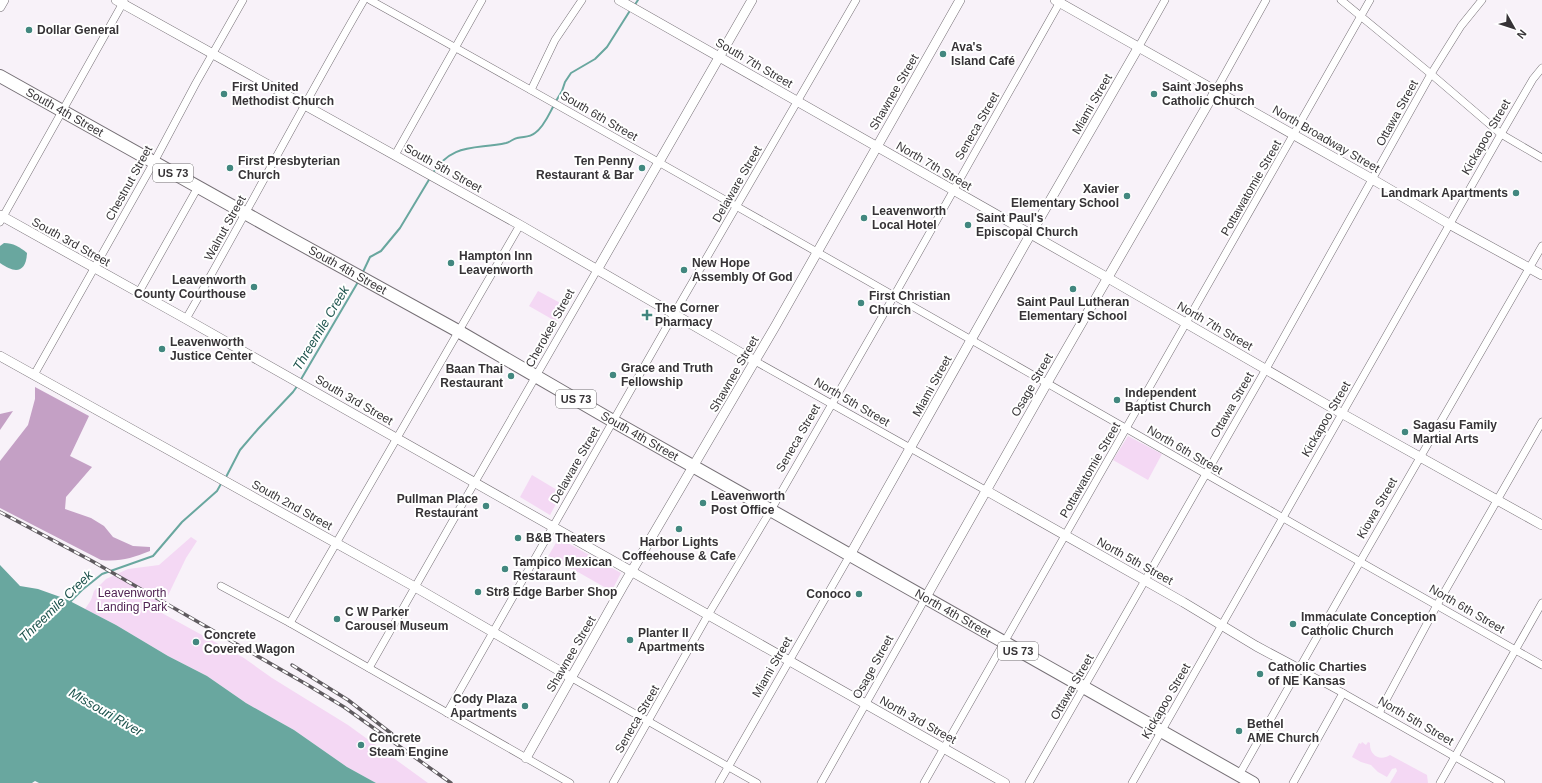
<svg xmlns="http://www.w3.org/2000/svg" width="1542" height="783" viewBox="0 0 1542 783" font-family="Helvetica,sans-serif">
<rect width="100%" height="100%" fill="#f8f2f9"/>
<g fill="#f4d8f4">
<path d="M538,291L566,306L557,322L529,306Z"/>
<path d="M1128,436L1162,454L1148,480L1113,460Z"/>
<path d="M532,475L562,493L550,515L520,497Z"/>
<path d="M191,537L197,541L186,558L160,612L244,658L272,678L348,725L428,783H376L347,767L294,730L246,703L207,676L168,656L116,625L85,609L91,600L94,591L106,579L128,569L159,565Z"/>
<path d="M559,538L621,573L610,594L604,593L606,588L578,572L576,576L573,575L575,571L549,556L541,571L544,575L541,576L538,574L557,541L559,542L560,540Z"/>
<path d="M1362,742L1366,745L1368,742L1370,743C1369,755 1380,762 1390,755L1427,775L1428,783H1390L1397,771L1396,768L1392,769L1387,777L1378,772L1371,765L1361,762L1352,757L1359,743L1361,744Z"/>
</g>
<g fill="#c4a0c5">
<path d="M35,387L89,416L70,456L92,467L66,497L65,509L91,518L104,526L113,537L133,546L150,547V551C132,558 120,562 101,560L0,508V461L28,425L35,399Z"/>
<path d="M13,411L0,430V414Z"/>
</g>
<g fill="#69a79f">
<path d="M4,243C13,243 20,247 27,253C26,274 14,273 0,263V246Z"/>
<path d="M0,565L20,586L38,589L66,599L116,625L168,656L207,676L246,703L294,730L347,767L376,783H39L35,781L32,783H0Z"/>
</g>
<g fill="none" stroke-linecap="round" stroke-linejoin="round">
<g stroke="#69a79f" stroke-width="2">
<path d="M634,6L638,0"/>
<path d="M556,101L562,91L565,82L571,73L595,59L607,47L631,9"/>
<path d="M432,174C453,142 474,150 506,143C510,142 513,139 517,138C524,136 529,138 535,133C544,127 549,114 554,105"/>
<path d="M362,274L370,257L381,251L400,228L430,178"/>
<path d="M300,381L358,282"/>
<path d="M225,479L240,450L258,429L293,392L298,385"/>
<path d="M69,603L82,590L102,574L153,556L182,522L217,491L222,482"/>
</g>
<g stroke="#756f75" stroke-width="8">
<g id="street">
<path d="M370,0C762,218 1151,444 1542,665"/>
<path d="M1341,0L1431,74L1501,134L1542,158"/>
<path d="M1138,48L1165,0"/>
<path d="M531,90L555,40L582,0"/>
<path d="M1216,90L1266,0"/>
<path d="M395,155L482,0"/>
<path d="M0,222L124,1"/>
<path d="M139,292L198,187"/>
<path d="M186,319C247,213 303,105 364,0"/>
<path d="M755,361L987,491"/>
<path d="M34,375L154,162L196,83L243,0"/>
<path d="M221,586L290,623L570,783"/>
<path d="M290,623L520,225"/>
<path d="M369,668C444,535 521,402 597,270"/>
<path d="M1299,669L1343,693L1501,783"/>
<path d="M572,678L757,783"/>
<path d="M447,713L674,314L856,0"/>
<path d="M1379,713L1437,605L1542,422"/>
<path d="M1239,775L1342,593L1542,246"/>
<path d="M613,783L708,615L771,510L894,296L1061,0"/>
<path d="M719,783L850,555"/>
<path d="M821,783L926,597"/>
<path d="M924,783L1370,0"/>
<path d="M1029,783L1266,369L1431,74L1461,26L1482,0"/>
<path d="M1132,783L1501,134L1533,79L1542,68"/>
<path d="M1293,783L1343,693"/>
<path d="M1440,783L1542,603"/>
</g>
</g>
<g stroke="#756f75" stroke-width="10">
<g id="secondary">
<path d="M116,0L520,225L755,361"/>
<path d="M619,0L1108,278L1341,413L1542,525"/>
<path d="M1055,0L1372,179L1449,224L1542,275"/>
<path d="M0,7L4,0"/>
<path d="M0,215L186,319L1005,783"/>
<path d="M597,270L752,0"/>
<path d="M0,356L415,587L572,678"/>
<path d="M987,491L1183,602L1256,646L1299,669"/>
<path d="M850,555L1025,244L1138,48"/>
<path d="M926,597L1047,383L1216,90"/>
<path d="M526,758L623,586L776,325L960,0"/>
</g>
</g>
<g stroke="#756f75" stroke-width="14">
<g id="highway">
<path id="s1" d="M0,76L284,235L458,331L613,421L1253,783"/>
</g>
</g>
<use href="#street" stroke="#fff" stroke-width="7"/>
<use href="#secondary" stroke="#fff" stroke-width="9"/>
<use href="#highway" stroke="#fff" stroke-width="12"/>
<g stroke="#5f5b5f" stroke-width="3.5">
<g id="rail">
<path d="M0,512L92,561L306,684L344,707L451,783"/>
<path d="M292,665L348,700L392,734"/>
</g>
</g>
<use href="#rail" stroke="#fff" stroke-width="2" stroke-dasharray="6" stroke-linecap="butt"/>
</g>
<g fill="#42877f" stroke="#fff" stroke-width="1.5">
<circle cx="29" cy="30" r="4"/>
<circle cx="943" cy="54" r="4"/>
<circle cx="224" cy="94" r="4"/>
<circle cx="1154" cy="94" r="4"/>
<circle cx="230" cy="168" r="4"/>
<circle cx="642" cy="168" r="4"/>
<circle cx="1516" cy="193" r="4"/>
<circle cx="1127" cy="196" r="4"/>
<circle cx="864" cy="218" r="4"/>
<circle cx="968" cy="225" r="4"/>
<circle cx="451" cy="263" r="4"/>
<circle cx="684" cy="270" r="4"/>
<circle cx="254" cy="287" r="4"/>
<circle cx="1073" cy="289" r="4"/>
<circle cx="861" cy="303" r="4"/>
<path d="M645 309h4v4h4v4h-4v4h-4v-4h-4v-4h4z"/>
<circle cx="162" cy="349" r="4"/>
<circle cx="613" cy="375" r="4"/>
<circle cx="511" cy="376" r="4"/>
<circle cx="1117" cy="400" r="4"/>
<circle cx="1405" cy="432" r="4"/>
<circle cx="703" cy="503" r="4"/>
<circle cx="486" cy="506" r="4"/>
<circle cx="679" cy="529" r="4"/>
<circle cx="518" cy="538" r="4"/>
<circle cx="505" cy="569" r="4"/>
<circle cx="478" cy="592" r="4"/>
<circle cx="859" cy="594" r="4"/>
<circle cx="337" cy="619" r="4"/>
<circle cx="1293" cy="624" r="4"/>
<circle cx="630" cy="640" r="4"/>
<circle cx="196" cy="642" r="4"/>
<circle cx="1260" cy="674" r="4"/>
<circle cx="525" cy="706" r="4"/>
<circle cx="1239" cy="731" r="4"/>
<circle cx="361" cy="745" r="4"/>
</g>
<g text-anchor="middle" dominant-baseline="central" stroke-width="4" stroke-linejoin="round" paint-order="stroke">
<g fill="#fff" stroke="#727072" stroke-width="1">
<rect x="153" y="164" width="40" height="18" rx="3"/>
<rect x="556" y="390" width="40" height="18" rx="3"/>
<rect x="998" y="642" width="40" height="18" rx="3"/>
</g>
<g font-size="11" font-weight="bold" fill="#363336">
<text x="173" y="173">US 73</text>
<text x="576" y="399">US 73</text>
<text x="1018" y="651">US 73</text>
</g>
<g font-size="12" font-weight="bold" fill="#363336" stroke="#fff" text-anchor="start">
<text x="37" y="30">Dollar General</text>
<text x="951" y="47">Ava's<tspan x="951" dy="14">Island Café</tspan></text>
<text x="232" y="87">First United<tspan x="232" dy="14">Methodist Church</tspan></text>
<text x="1162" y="87">Saint Josephs<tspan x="1162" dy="14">Catholic Church</tspan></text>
<text x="238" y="161">First Presbyterian<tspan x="238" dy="14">Church</tspan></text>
<text x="634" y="161" text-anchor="end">Ten Penny<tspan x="634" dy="14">Restaurant &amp; Bar</tspan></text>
<text x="1119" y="189" text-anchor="end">Xavier<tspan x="1119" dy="14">Elementary School</tspan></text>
<text x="1508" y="193" text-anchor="end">Landmark Apartments</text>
<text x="872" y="211">Leavenworth<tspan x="872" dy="14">Local Hotel</tspan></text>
<text x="976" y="218">Saint Paul's<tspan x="976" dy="14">Episcopal Church</tspan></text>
<text x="459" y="256">Hampton Inn<tspan x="459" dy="14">Leavenworth</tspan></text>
<text x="692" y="263">New Hope<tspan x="692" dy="14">Assembly Of God</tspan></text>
<text x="246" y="280" text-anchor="end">Leavenworth<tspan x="246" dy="14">County Courthouse</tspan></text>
<text x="869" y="296">First Christian<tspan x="869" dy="14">Church</tspan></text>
<text x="1073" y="302" text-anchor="middle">Saint Paul Lutheran<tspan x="1073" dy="14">Elementary School</tspan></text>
<text x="655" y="308">The Corner<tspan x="655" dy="14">Pharmacy</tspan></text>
<text x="170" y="342">Leavenworth<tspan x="170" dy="14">Justice Center</tspan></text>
<text x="621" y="368">Grace and Truth<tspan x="621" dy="14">Fellowship</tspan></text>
<text x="503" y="369" text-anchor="end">Baan Thai<tspan x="503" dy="14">Restaurant</tspan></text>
<text x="1125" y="393">Independent<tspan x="1125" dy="14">Baptist Church</tspan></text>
<text x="1413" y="425">Sagasu Family<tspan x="1413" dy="14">Martial Arts</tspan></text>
<text x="711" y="496">Leavenworth<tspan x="711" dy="14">Post Office</tspan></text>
<text x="478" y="499" text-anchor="end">Pullman Place<tspan x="478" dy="14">Restaurant</tspan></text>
<text x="526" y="538">B&amp;B Theaters</text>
<text x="679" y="542" text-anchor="middle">Harbor Lights<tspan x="679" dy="14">Coffeehouse &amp; Cafe</tspan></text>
<text x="513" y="562">Tampico Mexican<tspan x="513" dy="14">Restaraunt</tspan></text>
<text x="486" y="592">Str8 Edge Barber Shop</text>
<text x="851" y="594" text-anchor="end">Conoco</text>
<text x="345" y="612">C W Parker<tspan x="345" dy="14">Carousel Museum</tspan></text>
<text x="1301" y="617">Immaculate Conception<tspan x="1301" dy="14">Catholic Church</tspan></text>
<text x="638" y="633">Planter II<tspan x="638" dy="14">Apartments</tspan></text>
<text x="204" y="635">Concrete<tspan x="204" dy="14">Covered Wagon</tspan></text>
<text x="1268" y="667">Catholic Charties<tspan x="1268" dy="14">of NE Kansas</tspan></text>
<text x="517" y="699" text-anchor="end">Cody Plaza<tspan x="517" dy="14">Apartments</tspan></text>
<text x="1247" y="724">Bethel<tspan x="1247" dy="14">AME Church</tspan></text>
<text x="369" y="738">Concrete<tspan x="369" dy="14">Steam Engine</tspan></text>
</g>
<g font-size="12" fill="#363336" stroke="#fff">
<text transform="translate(754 63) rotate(30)">South 7th Street</text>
<text transform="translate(894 92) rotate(-60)">Shawnee Street</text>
<text transform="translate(1092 104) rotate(-60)">Miami Street</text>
<text stroke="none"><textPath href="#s1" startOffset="74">South 4th Street</textPath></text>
<text transform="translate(1397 113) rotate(-61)">Ottawa Street</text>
<text transform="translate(599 116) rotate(30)">South 6th Street</text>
<text transform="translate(977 126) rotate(-60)">Seneca Street</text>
<text transform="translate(1486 137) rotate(-60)">Kickapoo Street</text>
<text transform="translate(1326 139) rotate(30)">North Broadway Street</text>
<text transform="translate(934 166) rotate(30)">North 7th Street</text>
<text transform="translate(443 168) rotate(29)">South 5th Street</text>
<text transform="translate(129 183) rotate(-61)">Chestnut Street</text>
<text transform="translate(737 184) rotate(-60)">Delaware Street</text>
<text transform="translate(1251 188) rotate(-60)">Pottawatomie Street</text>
<text transform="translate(225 228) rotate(-61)">Walnut Street</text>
<text transform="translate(71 242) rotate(29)">South 3rd Street</text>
<text stroke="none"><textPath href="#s1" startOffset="398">South 4th Street</textPath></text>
<text transform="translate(1215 326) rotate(30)">North 7th Street</text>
<text transform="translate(550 328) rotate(-61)">Cherokee Street</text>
<text transform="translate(734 374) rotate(-60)">Shawnee Street</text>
<text transform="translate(1032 385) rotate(-60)">Osage Street</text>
<text transform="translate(932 386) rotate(-61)">Miami Street</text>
<text transform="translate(354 400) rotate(30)">South 3rd Street</text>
<text transform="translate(852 402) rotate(30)">North 5th Street</text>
<text transform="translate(1232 405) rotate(-60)">Ottawa Street</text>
<text transform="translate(1326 419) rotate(-60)">Kickapoo Street</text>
<text stroke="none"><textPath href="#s1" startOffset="734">South 4th Street</textPath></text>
<text transform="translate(798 438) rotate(-60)">Seneca Street</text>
<text transform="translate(1185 450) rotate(30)">North 6th Street</text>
<text transform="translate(575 465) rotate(-60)">Delaware Street</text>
<text transform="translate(1090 470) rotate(-60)">Pottawatomie Street</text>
<text transform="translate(292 505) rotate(29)">South 2nd Street</text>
<text transform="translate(1377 508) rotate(-60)">Kiowa Street</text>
<text transform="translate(1135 561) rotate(29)">North 5th Street</text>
<text transform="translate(1467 609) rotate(30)">North 6th Street</text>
<text stroke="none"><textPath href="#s1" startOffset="1094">North 4th Street</textPath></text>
<text transform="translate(571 654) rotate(-60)">Shawnee Street</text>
<text transform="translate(772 667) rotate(-60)">Miami Street</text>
<text transform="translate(873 667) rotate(-61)">Osage Street</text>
<text transform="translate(1072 687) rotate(-60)">Ottawa Street</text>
<text transform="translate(1166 701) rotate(-60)">Kickapoo Street</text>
<text transform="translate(637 719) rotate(-60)">Seneca Street</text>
<text transform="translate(918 720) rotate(29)">North 3rd Street</text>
<text transform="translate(1416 721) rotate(30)">North 5th Street</text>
</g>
<g font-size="12" fill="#522555" stroke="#fff">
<text x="132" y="593">Leavenworth<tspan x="132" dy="14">Landing Park</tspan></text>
</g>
<g font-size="13" font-style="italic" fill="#1c524c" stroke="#fff">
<text transform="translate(321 328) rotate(-59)">Threemile Creek</text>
<text transform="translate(56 606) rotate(-44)">Threemile Creek</text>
<text transform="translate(106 712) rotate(30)">Missouri River</text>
</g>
</g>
<g transform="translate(1514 28) rotate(129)" stroke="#ffffff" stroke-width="3" paint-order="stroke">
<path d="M0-3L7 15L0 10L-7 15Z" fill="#363336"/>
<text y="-6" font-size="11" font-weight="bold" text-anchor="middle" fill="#363336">N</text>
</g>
</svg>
